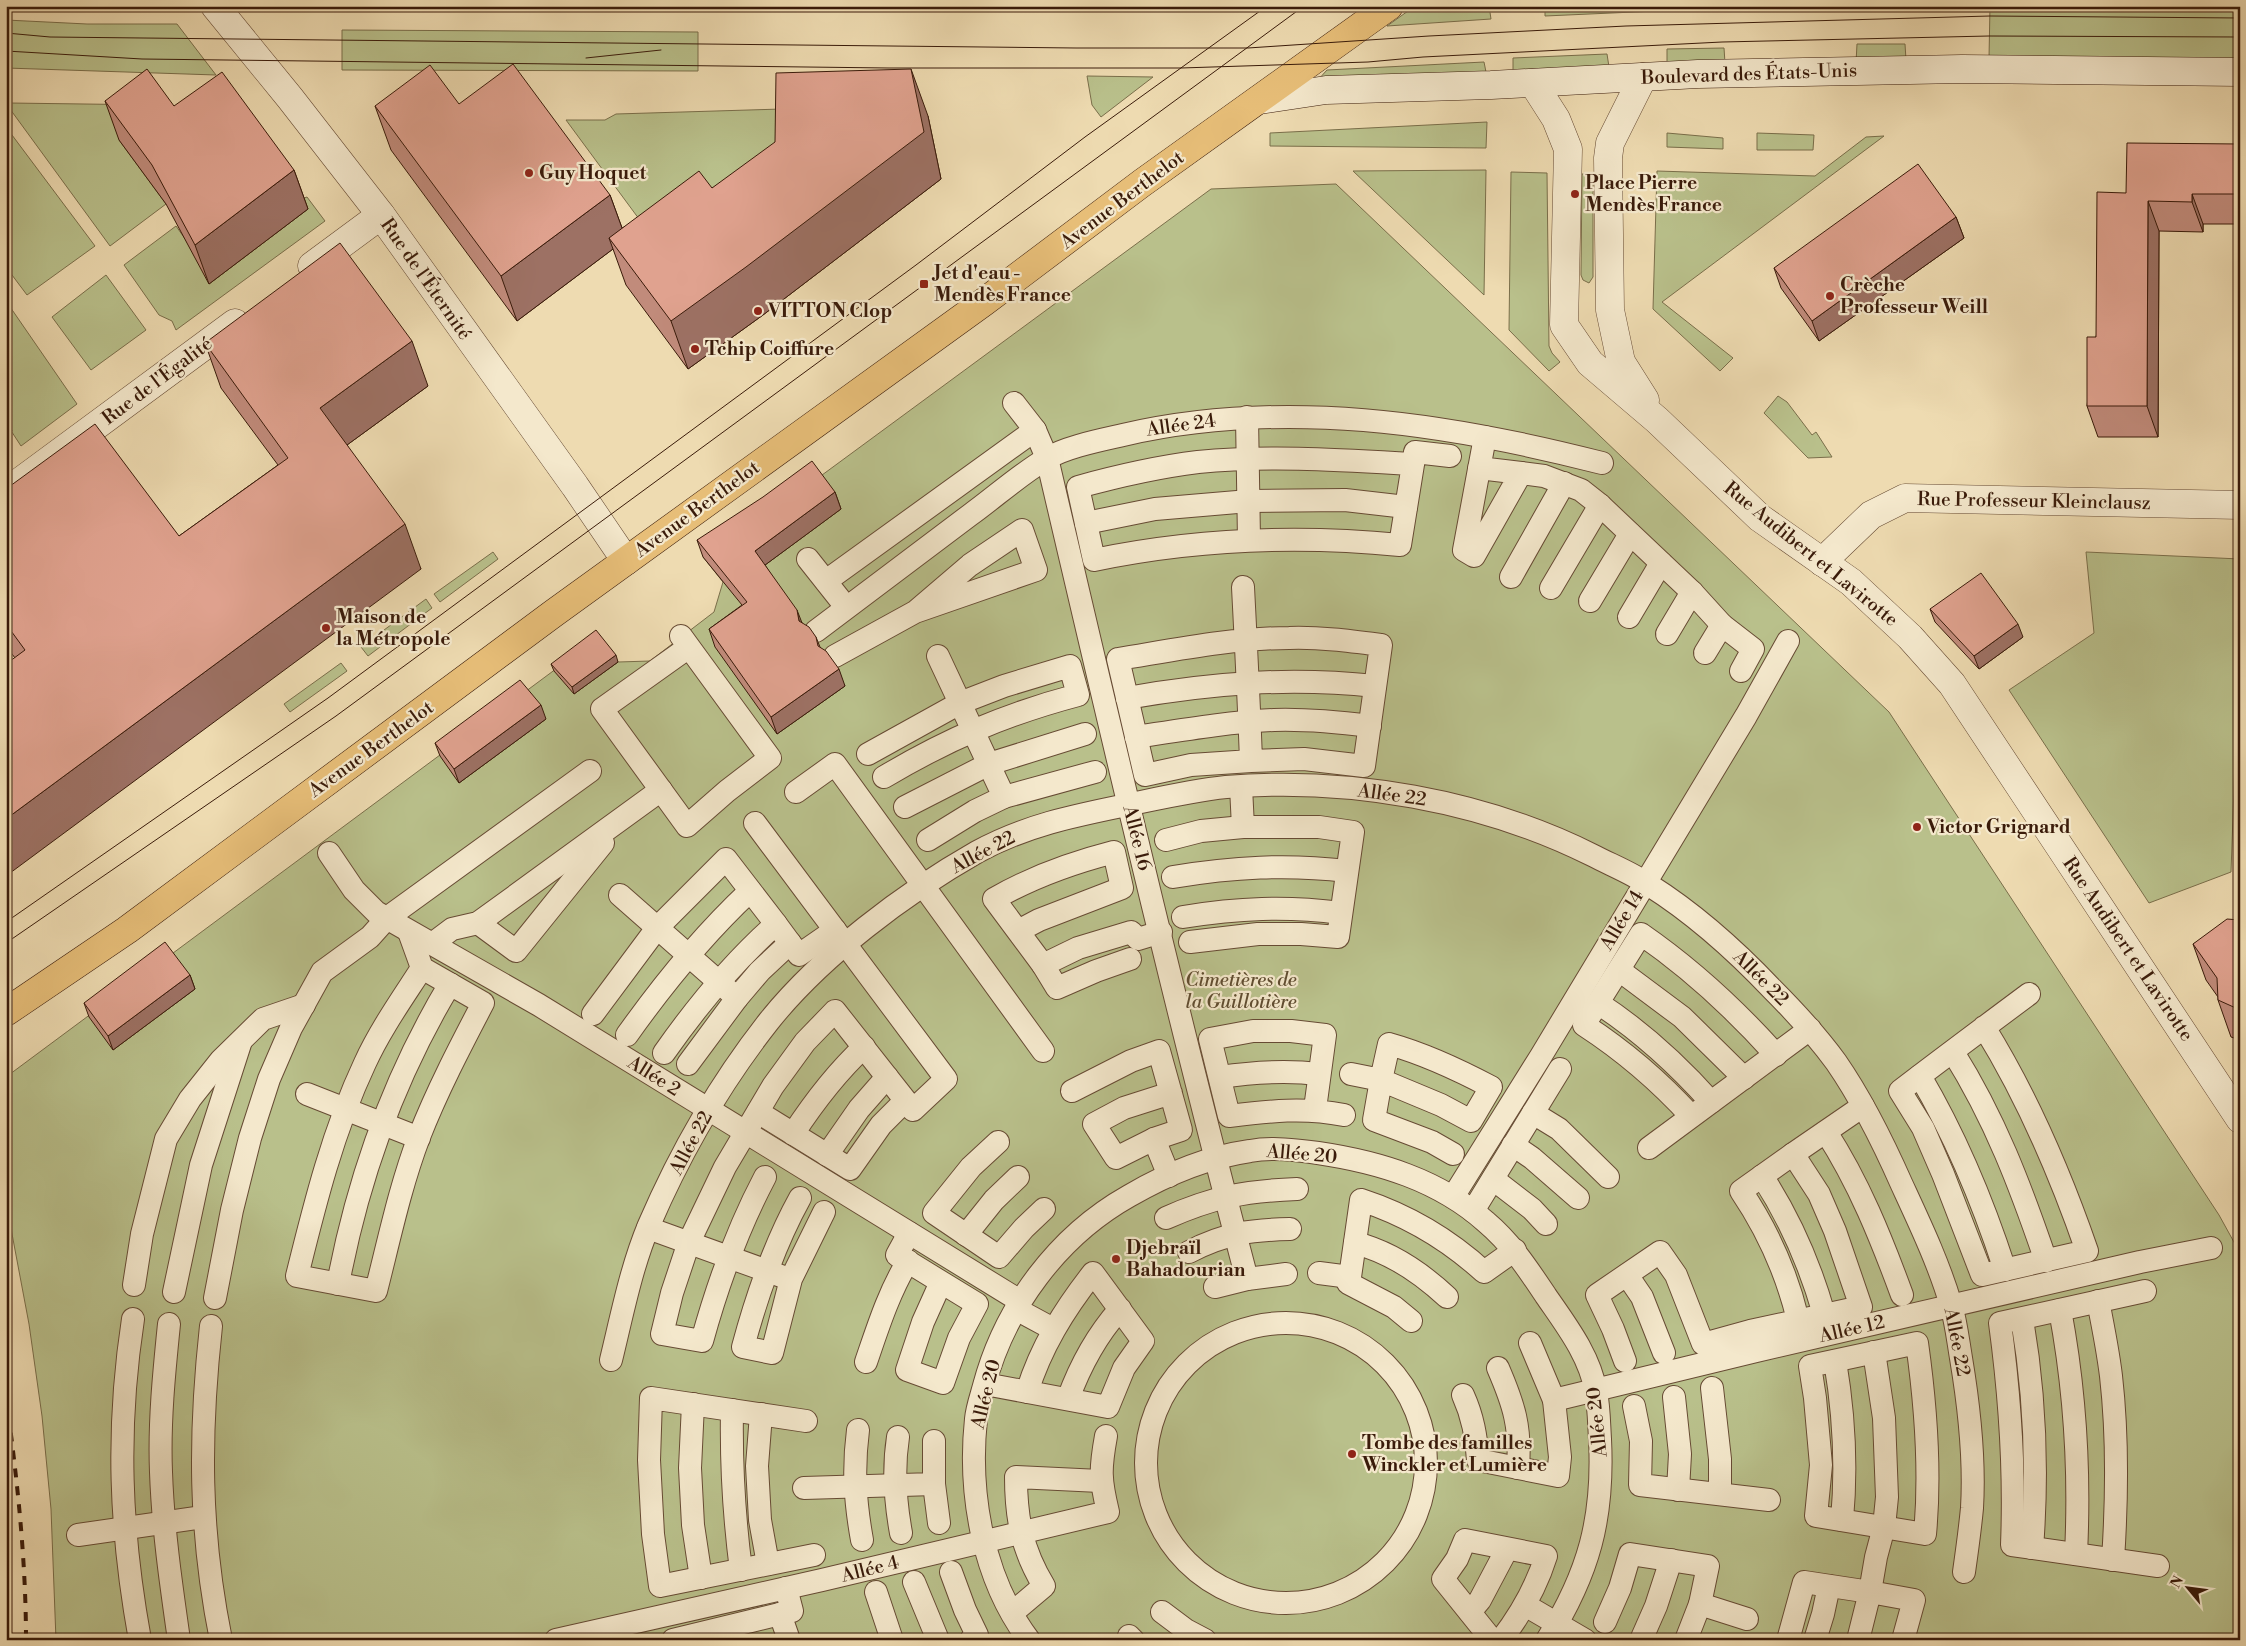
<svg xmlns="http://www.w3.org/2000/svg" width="2246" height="1646" viewBox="0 0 2246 1646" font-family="'Libre Bodoni',serif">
<rect width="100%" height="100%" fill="#eedbb1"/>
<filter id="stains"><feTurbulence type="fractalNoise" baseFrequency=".004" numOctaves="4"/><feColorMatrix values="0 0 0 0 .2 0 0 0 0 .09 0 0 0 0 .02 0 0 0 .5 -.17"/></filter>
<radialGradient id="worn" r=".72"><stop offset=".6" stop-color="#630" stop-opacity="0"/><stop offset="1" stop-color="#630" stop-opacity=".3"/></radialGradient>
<g fill="#b9c08b" stroke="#7a6e4a">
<path d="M1483,6H1489L1491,19L1387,26L1408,11Z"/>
<path d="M1545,6H1655L1656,11L1545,16Z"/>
<path d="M1990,6H2240V60L1989,58Z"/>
<path d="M6,20L87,24H177L216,75L6,68Z"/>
<path d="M342,30L698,32V71L342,70Z"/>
<path d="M1857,44H1905L1906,60L1856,63Z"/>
<path d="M1724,48L1725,63L1667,66V49Z"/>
<path d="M1607,54L1609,67L1513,72V58Z"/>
<path d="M1484,62L1486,72L1317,81L1327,70Z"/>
<path d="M1087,76L1153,77L1101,117L1092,105Z"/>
<path d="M9,103L159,105L119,140L166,204L110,246L10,109Z"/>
<path d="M782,109L781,154L656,242L566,120H605L616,114Z"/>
<path d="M1487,122L1486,148L1270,146V133Z"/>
<path d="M6,127L95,246L27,295L6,267Z"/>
<path d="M1667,133L1723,138V149L1667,147Z"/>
<path d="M1757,133L1814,135L1813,150H1757Z"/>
<path d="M1884,136L1662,302L1733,358L1720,371L1653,309L1657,171L1815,176L1866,137Z"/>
<path d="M1486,170L1484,295L1353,171Z"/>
<path d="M1511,172L1547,173L1549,346L1552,353L1560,362L1549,371L1509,330Z"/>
<path d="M1582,174H1593V277L1589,283L1583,280L1581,275Z"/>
<path d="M1336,184L1889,712L2219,1215L2240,1253V1640H56L51,1509L42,1416L29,1324L6,1202V1077L599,637L618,662L650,661L714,612L723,582L703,557L818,478L1211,189Z"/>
<path d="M307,197L325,221L176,330L172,321L159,315L124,265L176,226L188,243Z"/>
<path d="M106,275L146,330L91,370L52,317Z"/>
<path d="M6,301L77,404L21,446L6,423Z"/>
<path d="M1778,396L1787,402L1812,435L1816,432L1832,457L1808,458L1764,413Z"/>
<path d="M493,552L498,559L440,602L434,594Z"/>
<path d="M2086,552L2240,559V618L2231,872L2149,903L2009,690L2094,633Z"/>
<path d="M426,599L432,608L368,656L361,647Z"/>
<path d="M341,663L347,671L290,712L284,704Z"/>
</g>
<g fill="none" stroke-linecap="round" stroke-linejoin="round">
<g stroke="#674b34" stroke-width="24">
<g id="service">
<path d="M1014,403L1035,430L1047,458C1111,732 1175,1006 1247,1279"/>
<path d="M1247,417L1249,540"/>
<path d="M1412,464C1342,460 1269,455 1198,462C1157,467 1118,476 1078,487L1094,560C1195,539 1297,535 1400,545L1415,452L1450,456"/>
<path d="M1479,468L1521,473L1474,556L1464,550L1485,437"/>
<path d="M1521,473L1544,476L1581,490L1600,505L1692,592L1722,625L1753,649L1741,671"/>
<path d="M1086,523L1155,509L1249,501L1345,500L1406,507"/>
<path d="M808,559L846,607"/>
<path d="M1511,577L1564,483"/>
<path d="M826,581L1035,430"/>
<path d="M1243,587C1246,645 1249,703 1251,761L1191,765L1145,775L1118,659C1174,650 1232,638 1289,638C1320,637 1350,641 1381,645L1364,766L1304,759L1251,761"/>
<path d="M1551,588L1600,505"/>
<path d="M1590,601L1630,534"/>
<path d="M1629,617L1661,563"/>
<path d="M816,631C867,592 919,554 970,515C995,497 1019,475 1046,459C1065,447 1101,440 1123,435C1283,398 1446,423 1602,463"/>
<path d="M1667,634L1692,592"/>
<path d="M681,636L689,647L770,758L727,791L687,826L602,709L689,647"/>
<path d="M1705,653L1722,625"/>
<path d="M835,656L915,612L970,565L1022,530L1036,570L915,612"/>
<path d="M1127,698C1212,683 1289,677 1375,686"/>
<path d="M1136,737C1182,730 1228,722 1274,720C1306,719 1338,722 1370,726"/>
<path d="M868,754L960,703L1004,686L1070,666L1078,695C1006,714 948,739 884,777"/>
<path d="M796,792L835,764L1043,1051"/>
<path d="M1004,797L1095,772"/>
<path d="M905,807L989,764L1085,734"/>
<path d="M755,823L946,1079L913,1110L835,1011L805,1042L773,1086L725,1167L689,1242L672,1293L662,1334L702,1341C718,1283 737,1230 765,1177"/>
<path d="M928,840L975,811L1004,797L938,656"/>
<path d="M1166,840L1201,831L1243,827"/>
<path d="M329,853L354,890L376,912L539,1005L1020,1301"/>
<path d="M1173,877C1233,867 1287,864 1347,871"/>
<path d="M620,895L737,998L688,1064"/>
<path d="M1183,917C1238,908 1286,906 1341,913"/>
<path d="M478,923L516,951L603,843"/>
<path d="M1018,931L1039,920L1122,888L1114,852C1071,863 1032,877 994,899L1043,965L1078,948L1131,932L1138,939L1161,932"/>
<path d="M409,932L422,968L483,1003C460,1047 437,1091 419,1137C400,1187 389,1240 376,1291L297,1276C315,1203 333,1131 365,1063C380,1030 402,999 422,968"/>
<path d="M1190,942L1258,934H1301L1338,937L1353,832L1319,827H1243L1241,787"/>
<path d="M790,943L799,955L835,930"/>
<path d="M432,944L452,929L478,923L661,790"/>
<path d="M1043,965L1057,988L1096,971L1130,959"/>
<path d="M1619,970L1682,1017L1744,1078"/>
<path d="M737,998L760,971L790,943L776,924"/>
<path d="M1598,1003C1641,1031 1677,1064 1711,1102"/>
<path d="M593,1014L657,928L726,859L776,924C733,962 697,1006 664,1053"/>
<path d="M1984,1027C2028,1098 2060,1173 2087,1251L1982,1275L1943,1174L1923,1128L1900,1091C1943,1058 1986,1026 2029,994"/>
<path d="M627,1035C664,983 704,934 750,891"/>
<path d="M1953,1052C1995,1119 2020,1185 2046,1261"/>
<path d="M1351,1074L1381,1080L1389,1044C1425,1054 1457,1069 1491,1087L1471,1121L1441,1105L1381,1080L1374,1120L1432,1142L1453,1154"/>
<path d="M1920,1076C1956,1137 1983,1202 2005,1270"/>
<path d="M1220,1077C1254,1072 1286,1070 1319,1074"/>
<path d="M1072,1091L1131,1061L1159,1051L1181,1130L1154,1139L1116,1158L1094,1124L1124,1108L1171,1093"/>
<path d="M307,1094L419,1138"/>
<path d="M1315,1109L1325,1035L1291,1031H1253L1210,1039L1229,1116C1270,1111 1304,1107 1344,1115"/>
<path d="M758,1112L850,1169L881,1125L905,1101"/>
<path d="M1533,1113L1559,1129L1608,1177"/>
<path d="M1691,1116C1659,1081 1624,1051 1584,1025L1641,934C1693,970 1734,1008 1776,1055"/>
<path d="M1826,1132C1859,1183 1881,1238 1902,1295"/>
<path d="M793,1134C814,1102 836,1073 864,1047"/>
<path d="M1154,1139L1169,1176"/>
<path d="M998,1142L971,1167L934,1213L999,1257L1024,1228L1044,1209"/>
<path d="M1513,1145L1532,1158L1578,1198"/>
<path d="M1649,1148L1810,1029"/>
<path d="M1793,1154L1863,1106"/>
<path d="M827,1155L859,1109L887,1077"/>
<path d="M1762,1176C1790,1219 1810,1265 1824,1314"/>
<path d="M1493,1179L1532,1209L1546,1224"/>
<path d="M1453,1197L1541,1056L1746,716L1788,641"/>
<path d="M800,1198C774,1245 757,1295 743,1347L772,1353L791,1279L824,1212"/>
<path d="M1473,1211L1560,1069"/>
<path d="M1166,1218C1213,1197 1245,1191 1297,1189"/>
<path d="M648,1228L781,1276"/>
<path d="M909,1233L897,1255L977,1304L959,1338L943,1383L907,1370L923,1322L941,1282"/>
<path d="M966,1235L994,1200L1018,1177"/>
<path d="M1355,1243C1391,1252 1420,1272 1447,1297"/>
<path d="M1189,1252C1225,1233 1251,1230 1290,1229"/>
<path d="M1319,1273L1350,1277L1361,1200C1407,1215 1448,1239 1484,1272L1515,1250"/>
<path d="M1627,1275L1642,1297L1664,1353"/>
<path d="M1350,1277L1348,1283L1394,1307L1411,1321"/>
<path d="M338,1284C358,1178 394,1077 450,984"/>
<path d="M134,1285L142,1234L166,1139L190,1099L221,1060L263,1019L304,1005"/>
<path d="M1215,1287L1247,1279L1286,1274"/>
<path d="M2145,1291L2000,1323C2010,1397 2015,1470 2012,1545L2158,1566"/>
<path d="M174,1292L201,1165L240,1044"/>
<path d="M215,1298L232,1210L250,1138L269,1079L291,1028L322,972L370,937L387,918L590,771"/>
<path d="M2098,1301C2103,1326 2108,1351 2111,1376C2118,1437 2117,1499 2113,1560"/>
<path d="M1016,1309L1053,1329"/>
<path d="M2060,1310C2075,1390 2080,1473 2076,1554"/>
<path d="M133,1319C116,1430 120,1530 140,1640"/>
<path d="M2022,1319C2035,1395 2038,1471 2032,1548"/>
<circle cx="1286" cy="1463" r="140"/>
<path d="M169,1324C164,1373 159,1423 161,1472C163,1529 171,1584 179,1640"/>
<path d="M211,1326C199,1436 199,1531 221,1640"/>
<path d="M1530,1343L1554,1400L1756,1351L2140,1262L2211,1248"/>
<path d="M1917,1343C1926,1407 1931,1470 1925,1534L1816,1516L1821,1465L1815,1398L1810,1366Z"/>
<path d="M611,1360C622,1315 631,1268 649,1225C680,1153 721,1082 769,1021C821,956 905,893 977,852C1030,823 1083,814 1141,802C1169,796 1197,790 1226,787C1348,777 1482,800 1592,855C1611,865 1632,873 1649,885C1695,914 1735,950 1772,989C1795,1012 1817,1036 1836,1062C1863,1101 1883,1142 1902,1185C1920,1224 1939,1264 1951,1305C1956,1322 1958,1340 1961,1358C1969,1406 1975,1458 1972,1508C1970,1529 1967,1551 1964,1572"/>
<path d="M1625,1361L1613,1329L1597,1295L1660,1252L1676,1275L1703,1344L1750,1331L1861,1307L1835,1231L1819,1194L1793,1154L1741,1191C1768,1231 1787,1274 1798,1320"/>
<path d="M1835,1361C1844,1414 1847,1466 1842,1520"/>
<path d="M866,1362C878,1327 889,1292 908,1261"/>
<path d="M1498,1368C1514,1405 1521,1427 1518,1468"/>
<path d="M985,1384L1108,1407L1124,1368L1143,1341L1093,1273C1064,1310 1041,1347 1027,1392"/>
<path d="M1712,1388L1720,1459V1494"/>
<path d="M1463,1395C1473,1417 1476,1436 1478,1460L1558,1476L1560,1457L1554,1400"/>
<path d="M1674,1397L1680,1454L1678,1490"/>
<path d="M1068,1399C1080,1366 1096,1336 1120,1309"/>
<path d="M693,1404L690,1468L693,1525L701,1578"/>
<path d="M1634,1406L1641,1441L1640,1485L1769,1500"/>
<path d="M732,1410C731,1464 734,1516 741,1570"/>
<path d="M761,1414L757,1466L760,1520L768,1564"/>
<path d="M806,1421L651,1398L649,1460L653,1534L660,1586L814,1555"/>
<path d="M858,1430C853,1469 855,1501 862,1540"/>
<path d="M898,1437C893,1469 895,1500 901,1533"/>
<path d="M934,1484L939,1523"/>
<path d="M804,1488L934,1484V1441"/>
<path d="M78,1535L203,1517"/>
<path d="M951,1572L965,1610L977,1635L971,1640"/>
<path d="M914,1582L938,1640"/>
<path d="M876,1592L892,1640"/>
<path d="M1700,1604L1747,1619"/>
<path d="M1525,1605L1585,1640"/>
<path d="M1162,1612L1186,1630L1205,1640"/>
<path d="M1470,1612L1480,1600L1507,1549"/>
<path d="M1012,1613L1044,1586C1022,1550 1016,1518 1016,1477L1100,1481"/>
<path d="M780,1614L789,1640"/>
<path d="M1605,1622L1620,1588L1630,1554L1708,1566L1700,1604L1686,1640"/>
<path d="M1129,1636L1133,1640"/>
<path d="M556,1640L822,1580L1108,1512C1100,1479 1100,1469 1106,1436"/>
<path d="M673,1640L792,1611L786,1588"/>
<path d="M1029,1640C983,1579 968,1494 976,1419C977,1408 981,1397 984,1386C1005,1307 1058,1236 1129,1196C1165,1175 1208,1157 1250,1151C1272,1147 1296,1150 1318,1153C1379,1162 1439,1180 1486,1222C1511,1243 1528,1269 1546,1296C1566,1325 1590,1356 1596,1392C1599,1407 1599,1424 1600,1439C1604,1518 1589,1573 1547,1640"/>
<path d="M1492,1640L1443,1579L1457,1559L1465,1540L1546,1556C1536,1588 1521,1614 1501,1640"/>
<path d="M1641,1640L1656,1606L1671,1560"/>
<path d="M1788,1640L1804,1582L1870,1592L1876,1557L1884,1527L1887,1497L1884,1418L1874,1352"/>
<path d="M1815,1640L1823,1614L1829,1586"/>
<path d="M1858,1640L1870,1592L1914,1600L1903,1640"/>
</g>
</g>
<g stroke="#674b34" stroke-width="29">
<g id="minor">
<path d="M215,6L290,98L381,215L575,486L626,561"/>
<path d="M1643,77L1610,143L1608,158L1610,310L1621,362L1645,400"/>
<path d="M1533,83L1556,119L1568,149L1564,325L1590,363L1657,420L1760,518L1851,582L1910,637L1952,684L2240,1119"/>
<path d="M312,266L381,215"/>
<path d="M6,492L235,323"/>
<path d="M1822,562L1871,515L1905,498L2240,505"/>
</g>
</g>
<g stroke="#3a1b0a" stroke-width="29">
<path id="secondary" d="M1259,100L1326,90L1491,85L1698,74L1962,69L2240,72"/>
</g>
<g stroke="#3a1b0a" stroke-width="29">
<path id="primary" d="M6,1012L127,930L554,613L984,302L1142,183L1389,6"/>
</g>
<use href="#service" stroke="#f4e8cc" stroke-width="22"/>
<use href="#minor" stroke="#f4e8cc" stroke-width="28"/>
<use href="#secondary" stroke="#f4e8cc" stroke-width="28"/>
<use href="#primary" stroke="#e7be78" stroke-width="28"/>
<g stroke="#3a1b0a" stroke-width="1">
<path d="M6,33L50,37L1076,48H1248L1429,36L1626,26L1990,16L2240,18"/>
<path d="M6,51L142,59L889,68H1181L1368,62L1423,57L1722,42L1989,36L2240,37"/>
<path d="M586,58L661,50"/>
<path d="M6,922L328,698L916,265L1085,137L1267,6"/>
<path d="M6,943L336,716L1304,6"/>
</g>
<path stroke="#3a1b0a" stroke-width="4" stroke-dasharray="9 9" stroke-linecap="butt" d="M6,1397C17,1477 26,1559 26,1640"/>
</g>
<g fill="#c18b7b" stroke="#3a1b0a">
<path d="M105,101L174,106L294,170L308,209L209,284L166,204L119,140Z"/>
<path d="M459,104L610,195L622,228L712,188L928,116L941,179L763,315L688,369L626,285L613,249L517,321L391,150L375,106Z"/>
<path d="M2240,144V224H2203V232L2159,231L2158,437H2098L2087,406L2096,337L2126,193Z"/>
<path d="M1956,217L1964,238L1819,341L1781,288L1774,268Z"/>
<path d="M205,343L428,386L347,445L421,569L15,658L6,646V489L179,536L278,465L221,388Z"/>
<path d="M835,492L841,509L765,565L802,623L816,637L820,647L845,686L777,734L715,647L709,629L742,605L703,557L697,540Z"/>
<path d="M1930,609L2023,637L1979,669L1935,622Z"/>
<path d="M618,662L574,694L554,671L551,664Z"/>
<path d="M546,719L459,783L440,756L435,743Z"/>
<path d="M2240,920V1040L2231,1037L2218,1000V997L2206,980L2193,944Z"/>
<path d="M190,975L195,989L113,1050L89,1017L84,1003Z"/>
</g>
<g fill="#9d7164" stroke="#3a1b0a">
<path d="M911,69L928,116L941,179L763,315L688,369L671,321Z"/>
<path d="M294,170L308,209L209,284L195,245Z"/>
<path d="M2192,194L2203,224V232L2192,202Z"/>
<path d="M610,195L626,239L609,238L613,249L517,321L501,276Z"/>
<path d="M2148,201L2159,231L2158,437L2147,406Z"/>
<path d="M1956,217L1964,238L1819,341L1812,321Z"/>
<path d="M412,341L428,386L336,453L320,408Z"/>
<path d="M6,415L12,431L6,435Z"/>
<path d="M835,492L841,509L761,568L755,551Z"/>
<path d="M405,524L421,569L6,876V819Z"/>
<path d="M797,610L804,628L799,621Z"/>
<path d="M2018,624L2023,637L1979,669L1974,656Z"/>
<path d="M616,655L618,662L574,694L572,687Z"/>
<path d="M839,669L845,686L777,734L771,717Z"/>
<path d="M541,705L546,719L459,783L454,769Z"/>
<path d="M190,975L195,989L113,1050L108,1036Z"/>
</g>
<g fill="#e0a28f" stroke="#3a1b0a">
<path d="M513,64L610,195L501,276L375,106L430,65L459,104Z"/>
<path d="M147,69L174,106L222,72L294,170L195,245L152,165L105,101Z"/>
<path d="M911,69L924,132L746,267L671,321L609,238L699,171L712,188L775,142L776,73Z"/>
<path d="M2127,143L2240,144V194H2192V202L2148,201L2147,406H2087V337H2096L2097,192L2126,193Z"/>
<path d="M1918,164L1956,217L1812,321L1774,268Z"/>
<path d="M340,243L412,341L320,408L405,524L6,819V664L25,650L6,624V489L95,424L179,536L288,458L205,343Z"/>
<path d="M812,461L835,492L755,551L797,610L799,621L809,627L816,637L818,646L826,651L839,669L771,717L709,629L747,602L697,540L763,497Z"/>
<path d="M1981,573L2018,624L1974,656L1930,609Z"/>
<path d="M596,630L616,655L572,687L551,664Z"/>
<path d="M520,680L541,705L454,769L435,743Z"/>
<path d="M2227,919L2240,920V1011L2238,1009L2218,1000L2217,978L2193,944Z"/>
<path d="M165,942L190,975L108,1036L84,1003Z"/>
</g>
<g fill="#8f2418" stroke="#f4e8cc" stroke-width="2">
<circle cx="529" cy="173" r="5"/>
<circle cx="1575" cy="194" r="5"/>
<rect x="919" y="279" width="10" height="10" rx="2.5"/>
<circle cx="1830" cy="296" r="5"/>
<circle cx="758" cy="311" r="5"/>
<circle cx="695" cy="349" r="5"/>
<circle cx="326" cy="628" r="5"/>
<circle cx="1917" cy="827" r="5"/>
<circle cx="1116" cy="1259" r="5"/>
<circle cx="1352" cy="1454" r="5"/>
</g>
<g text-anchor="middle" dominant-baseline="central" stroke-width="4.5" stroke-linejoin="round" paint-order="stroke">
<g font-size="19" fill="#3a1b0a" stroke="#f4e8cc">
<text transform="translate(1749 74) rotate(-2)">Boulevard des États-Unis</text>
<text transform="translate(1122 200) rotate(-37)">Avenue Berthelot</text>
<text transform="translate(426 279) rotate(55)">Rue de l'Éternité</text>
<text transform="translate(157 381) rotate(-37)">Rue de l'Égalité</text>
<text transform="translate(1181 425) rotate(-8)">Allée 24</text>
<text transform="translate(2034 501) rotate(1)">Rue Professeur Kleinclausz</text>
<text transform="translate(697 509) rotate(-36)">Avenue Berthelot</text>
<text transform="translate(1811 554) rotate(39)">Rue Audibert et Lavirotte</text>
<text transform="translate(371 749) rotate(-36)">Avenue Berthelot</text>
<text transform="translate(1392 795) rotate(8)">Allée 22</text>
<text transform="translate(1137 838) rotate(76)">Allée 16</text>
<text transform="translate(983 852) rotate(-28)">Allée 22</text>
<text transform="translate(1622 920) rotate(-59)">Allée 14</text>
<text transform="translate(2128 949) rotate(56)">Rue Audibert et Lavirotte</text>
<text transform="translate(1761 978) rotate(45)">Allée 22</text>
<text transform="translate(654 1076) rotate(32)">Allée 2</text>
<text transform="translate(691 1143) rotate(-62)">Allée 22</text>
<text transform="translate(1302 1154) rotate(5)">Allée 20</text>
<text transform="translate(1852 1329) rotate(-13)">Allée 12</text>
<text transform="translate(1957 1342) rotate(79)">Allée 22</text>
<text transform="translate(986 1394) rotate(-76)">Allée 20</text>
<text transform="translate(1597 1422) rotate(-96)">Allée 20</text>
<text transform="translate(870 1569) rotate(-14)">Allée 4</text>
</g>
<g font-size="19" font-weight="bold" fill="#3a1b0a" stroke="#f4e8cc" text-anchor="start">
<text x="539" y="173">Guy Hoquet</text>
<text x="1585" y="183">Place Pierre<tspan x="1585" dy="22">Mendès France</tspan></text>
<text x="934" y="273">Jet d'eau -<tspan x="934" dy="22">Mendès France</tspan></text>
<text x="1840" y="285">Crèche<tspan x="1840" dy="22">Professeur Weill</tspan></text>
<text x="768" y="311">VITTON Clop</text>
<text x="705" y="349">Tchip Coiffure</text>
<text x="336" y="617">Maison de<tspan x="336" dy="22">la Métropole</tspan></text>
<text x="1927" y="827">Victor Grignard</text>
<text x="1126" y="1248">Djebraïl<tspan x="1126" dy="22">Bahadourian</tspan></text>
<text x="1362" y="1443">Tombe des familles<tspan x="1362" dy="22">Winckler et Lumière</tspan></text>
</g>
<g font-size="19" font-style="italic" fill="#604d31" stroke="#f4e8cc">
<text x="1241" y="980">Cimetières de<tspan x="1241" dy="22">la Guillotière</tspan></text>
</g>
</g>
<rect width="2246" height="1646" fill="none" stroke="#eedbb1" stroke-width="25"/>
<rect x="8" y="8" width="2231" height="1631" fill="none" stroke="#3a1b0a" stroke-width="2.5"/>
<rect x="12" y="12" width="2221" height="1621" fill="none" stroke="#3a1b0a"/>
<g transform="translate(2188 1588) rotate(299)" stroke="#f4e8cc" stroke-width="4" paint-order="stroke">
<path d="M0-4L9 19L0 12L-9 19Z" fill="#3a1b0a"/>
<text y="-8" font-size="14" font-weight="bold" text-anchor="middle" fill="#3a1b0a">N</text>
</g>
<rect width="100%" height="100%" filter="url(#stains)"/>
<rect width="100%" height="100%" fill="url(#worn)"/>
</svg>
